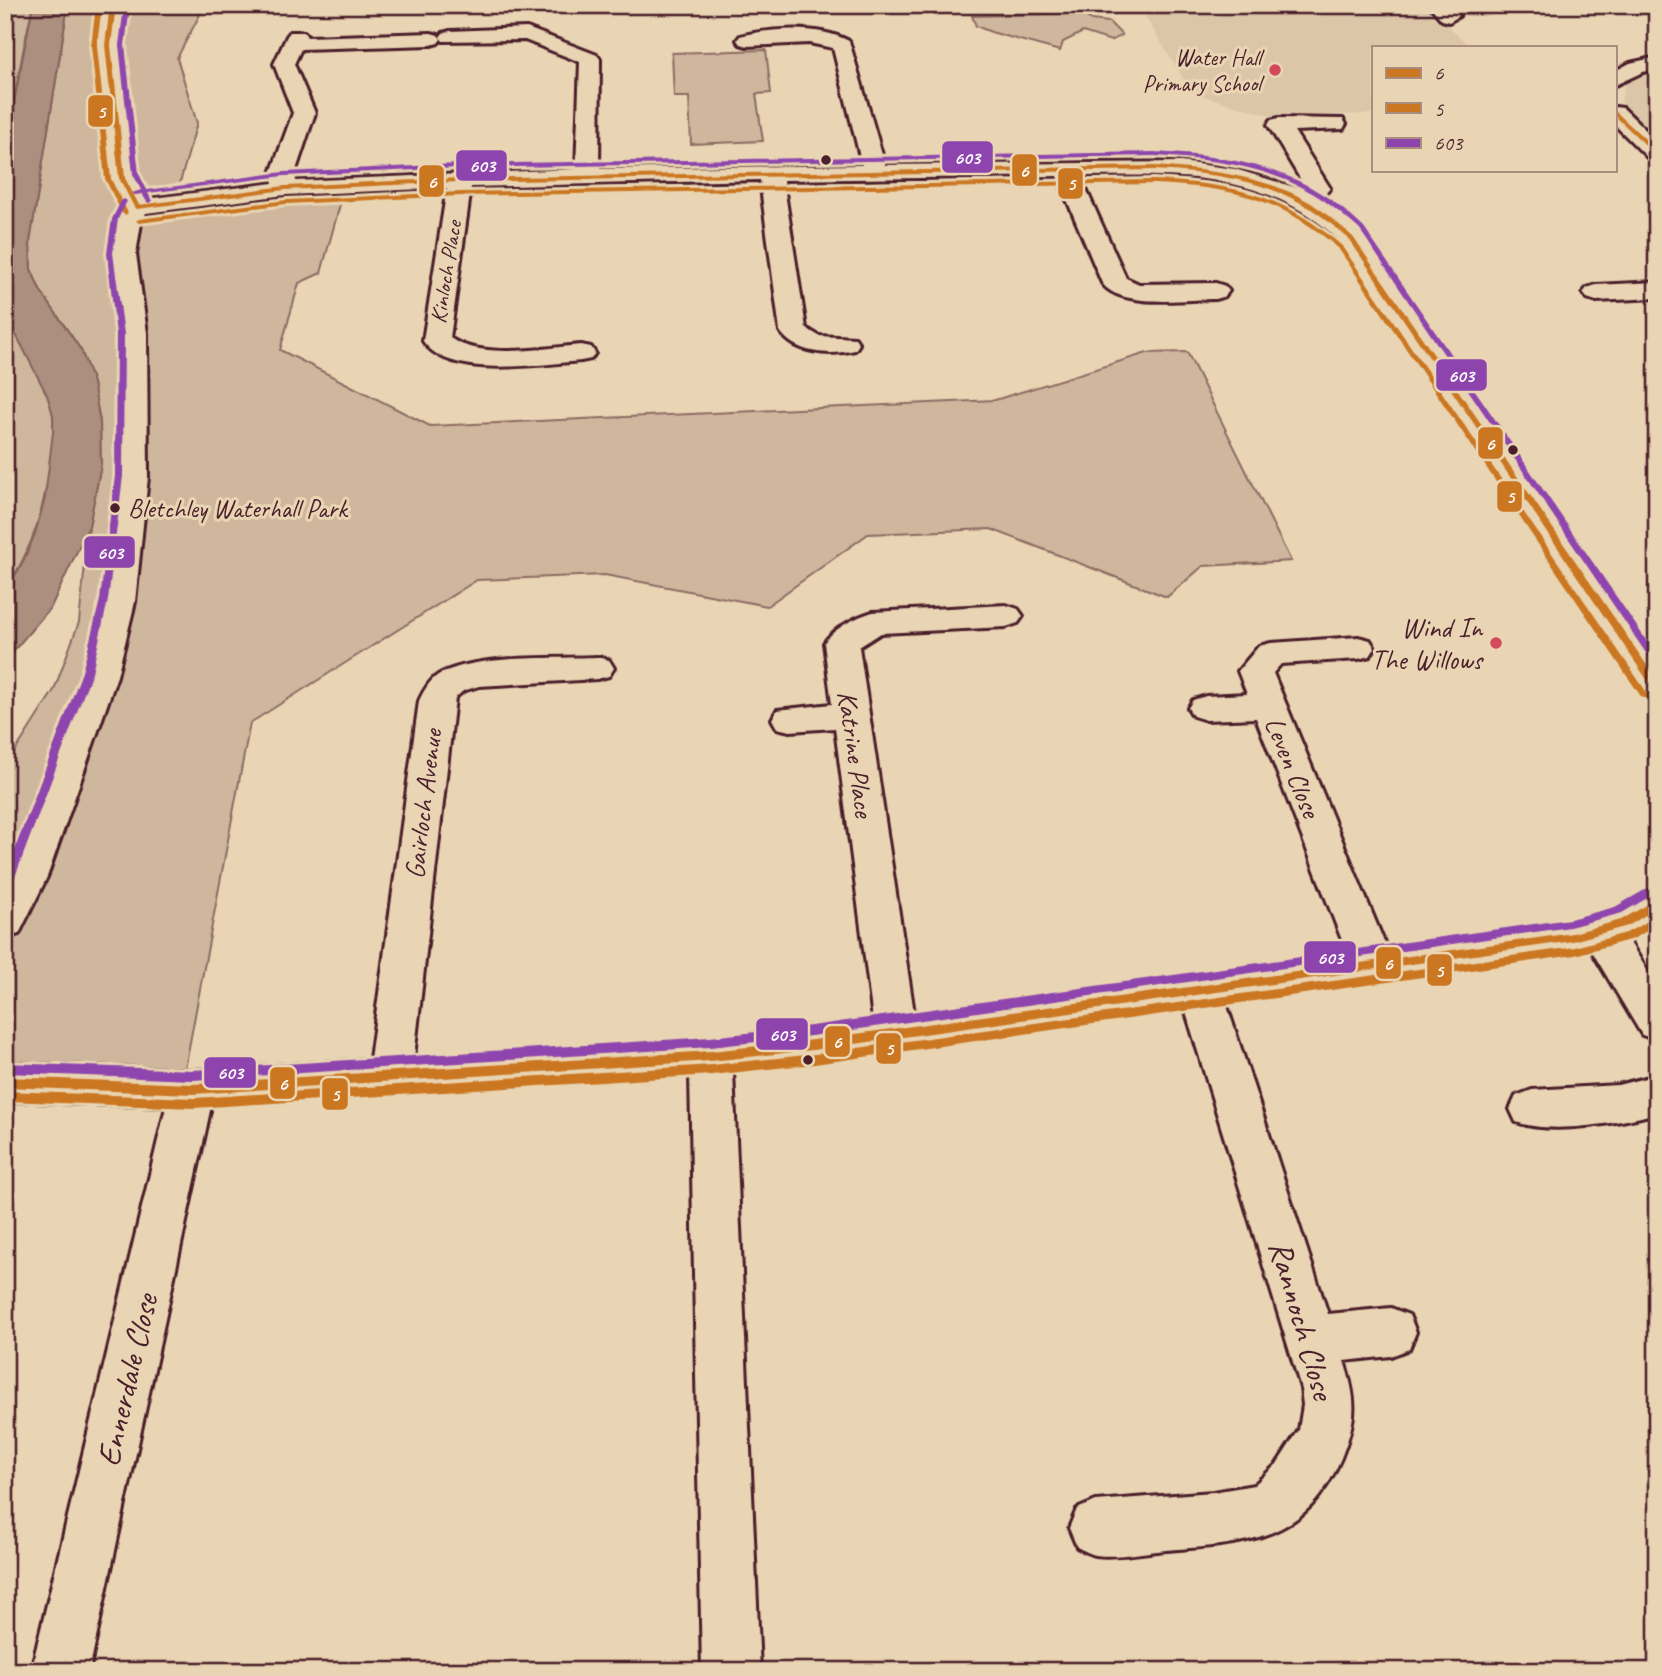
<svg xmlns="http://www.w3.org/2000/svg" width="1662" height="1676" viewBox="0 0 1662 1676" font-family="Caveat,sans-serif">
<rect width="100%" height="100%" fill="#e9d5b3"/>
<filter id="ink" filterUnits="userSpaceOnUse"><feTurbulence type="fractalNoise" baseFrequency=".0143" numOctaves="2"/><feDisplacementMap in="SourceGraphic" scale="14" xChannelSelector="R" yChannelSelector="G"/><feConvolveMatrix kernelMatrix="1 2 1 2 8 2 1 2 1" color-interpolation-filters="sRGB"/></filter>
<g filter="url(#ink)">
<g fill="#dcc6a8">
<path d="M1138,5H1427L1470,47H1373V114L1273,116L1192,93Z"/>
<path d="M1657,68V139L1627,111L1621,101L1625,84L1635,74Z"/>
</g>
<g fill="#cfb79d" stroke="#8c6b64" stroke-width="2">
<path d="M5,5H33C20,62 9,118 5,176Z"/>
<path d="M68,5H205L177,58L197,123L173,207L264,195L344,190L321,273L299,283L280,350L430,426L995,400L1147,353L1187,352L1291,561L1203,566L1167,597L991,529L868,534L767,606L605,575L477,580L250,723L184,1074L5,1066V767L54,690L79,622L89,526L101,465L100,422L93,383L81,350L40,290L31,269L30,242Z"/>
<path d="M1082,13L1091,20L1109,22L1122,35L1111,41L1083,32L1063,42L1060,51L991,32L976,26L972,16Z"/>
<path d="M766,50L771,93L756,94L763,141L691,144L689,97H674L672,53Z"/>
<path d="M5,313C20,346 48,379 53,416C55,428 52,441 51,453C46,503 34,548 5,590Z"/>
</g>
<path fill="#ac8f7f" stroke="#85625d" stroke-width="2" d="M33,5H68L30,242L31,269L40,290L81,350L93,383L100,422L101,465L89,526L51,607L5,661V590L21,566L35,534L45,498L53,432V415L47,395L5,313V176L8,132Z"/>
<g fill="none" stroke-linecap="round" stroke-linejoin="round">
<g stroke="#4a1f2b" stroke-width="6">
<g id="minor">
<path d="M103,5H123L118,45L134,178L145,199L273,183L271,173L293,113L274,64L287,36L290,32H304L307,37L431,33L438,35L441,39L438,43L431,45L301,49L294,64L315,113L295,173L296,181L576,169L580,62L525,40L443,41L440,37L443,33L450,31L527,28L597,55L600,59L599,169L862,165L833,48L809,43L747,46L740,44L737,40L740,36C773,28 819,25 849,41L885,165L1181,162L1235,169L1297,188L1304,185L1268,125L1271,120L1279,118L1343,119L1346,124L1343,129L1294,131L1330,188L1326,193L1315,197L1340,214L1360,233L1657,662V700L1645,696L1342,243C1268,169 1177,175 1080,176L1126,278L1139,284L1216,283L1225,286L1229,291L1225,296L1216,299C1188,299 1120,309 1102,283L1057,176L783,180L806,328L819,336L855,338L859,344L855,350C830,356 795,354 780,331L760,180L471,187L450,338C481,360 545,348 581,345L591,347L595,353L591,359L581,361C540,364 449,380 423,341L447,188L285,195L146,213L141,223L136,254L147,333L148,477L135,602L117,676L47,877L19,934L5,938V881L83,676L101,602L118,477L121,333L112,254L117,223L125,207L110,178L98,45Z"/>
<path d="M1429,5H1449L1459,16L1449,22L1442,20Z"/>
<path d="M1657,57V69L1643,72L1615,85V71L1630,63Z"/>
<path d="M1615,107L1623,108L1657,141V161L1649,159L1615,125Z"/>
<path d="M1657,282V298L1596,301L1587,298L1583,293L1587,288L1596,285Z"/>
<path d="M1006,605L1018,609L1023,616L1018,623L1006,627L881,633L859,647L914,1013L1347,953L1256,718L1206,720L1193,716L1188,708L1193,700L1206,696L1247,694L1238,671L1259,646L1271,643L1358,637L1370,640L1375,648L1370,656L1358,659L1281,664L1273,673L1386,947L1573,921L1612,911L1643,892L1657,888V923L1627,938L1657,986V1040L1642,1035L1590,948L1373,983L1226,1003L1328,1314L1391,1308L1409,1315L1416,1332L1409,1349L1391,1356L1344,1361C1357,1401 1357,1418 1341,1458C1306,1541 1246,1544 1166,1550C1146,1552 1116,1558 1096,1555C1090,1554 1083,1550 1077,1547L1069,1528L1077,1509L1096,1501L1213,1492L1254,1485L1277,1464L1299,1430L1303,1405L1301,1388L1185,1009L813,1063L733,1072L760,1671H702L690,1075L211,1106L89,1671H31L166,1107L5,1101V1063L193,1070L370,1059L419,701C423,692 429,681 438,675C475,654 554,659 597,657L609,660L614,668L609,676L597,679L479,686L463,691L455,698L414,1057L711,1038L873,1019L835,728L790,731L777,728L772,719L777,710L832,704L824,643C834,628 856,617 873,612Z"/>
<path d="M1657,1075V1113C1619,1123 1553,1135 1516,1122L1510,1109L1516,1096L1532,1090L1618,1085Z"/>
</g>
</g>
<use href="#minor" fill="#e9d5b3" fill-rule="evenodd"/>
<g stroke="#e9d5b3" stroke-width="6">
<g id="bus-1">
<path d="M110,5H116L111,45L125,178L139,205L285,186L460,178L1154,166C1208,170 1264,175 1311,203C1326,213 1340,225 1353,237L1657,680V691L1654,690L1349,239C1335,227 1322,215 1306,206C1260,178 1206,173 1154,170L460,182L285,190L137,209L134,207L119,178L105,45Z"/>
<path d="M1615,111L1657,150V156L1615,116Z"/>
<path d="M1657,899V908L1628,926L1573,941L813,1050L711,1061L193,1094L5,1087V1077L193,1084L711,1051L813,1040L1573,933L1621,920Z"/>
</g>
</g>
<g stroke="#e9d5b3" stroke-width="6">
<g id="bus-2">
<path d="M96,5H102L97,46L111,179L128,213L125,215L122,213L105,179L91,46Z"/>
<path d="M1154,180C1232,184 1282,193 1342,246L1648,694L1650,696L1648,698H1642L1338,248C1278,196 1231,188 1154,184L461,196L286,204L139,223L136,221L139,219L286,200L461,192Z"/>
<path d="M1657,916V925L1633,939L1575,955L815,1064L712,1075L194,1108L5,1101V1091L194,1098L712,1065L815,1054L1575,947L1626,933Z"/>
</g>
</g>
<g stroke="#e9d5b3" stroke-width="6">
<g id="bus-3">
<path d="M127,5L130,7L125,45L139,174L147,190L284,172L460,164L1154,152C1210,155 1267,161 1317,191C1335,201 1349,214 1364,228L1657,656V666L1654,665L1360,230C1345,217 1330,203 1312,193C1264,165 1209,159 1154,156L460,168L284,176L148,193L152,201L149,203L147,202L142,194L135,195L132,193L141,190L133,174L119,45L124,7Z"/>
<path d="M124,199L127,201L118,219L113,253L124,334L123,476L108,600L92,672L10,890L5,894V875L82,672L100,600L115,476L116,334L107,253L112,219L121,201Z"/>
<path d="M1650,887L1654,888L1655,891L1654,894L1622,913L1570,927L811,1036L710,1047L193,1080L5,1073L6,1063L193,1070L710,1037L811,1026L1570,919L1615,907Z"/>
</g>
</g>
<use href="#bus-1" fill="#cb7722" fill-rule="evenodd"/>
<use href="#bus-2" fill="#cb7722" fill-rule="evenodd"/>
<use href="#bus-3" fill="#8e44ad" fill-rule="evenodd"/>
</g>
</g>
<g fill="#d1495b" stroke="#e9d5b3" stroke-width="2.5">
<circle cx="1275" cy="70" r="7"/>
<circle cx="1496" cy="643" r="7"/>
</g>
<g fill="#4a1f2b" stroke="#e9d5b3" stroke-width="2.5">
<circle cx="826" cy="160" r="6"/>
<circle cx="1513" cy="450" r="6"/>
<circle cx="115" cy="508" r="6"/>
<circle cx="808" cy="1060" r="6"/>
</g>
<g text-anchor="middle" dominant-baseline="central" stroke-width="6" stroke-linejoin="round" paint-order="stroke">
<g font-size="23" fill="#4a1f2b" stroke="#e9d5b3" text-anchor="end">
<text x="1261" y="57">Water Hall<tspan x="1261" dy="26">Primary School</tspan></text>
</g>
<g font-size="23" fill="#4a1f2b" stroke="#e9d5b3">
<text transform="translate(446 272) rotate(-81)">Kinloch Place</text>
</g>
<g font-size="26" fill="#4a1f2b" stroke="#e9d5b3" text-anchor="start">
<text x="128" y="508">Bletchley Waterhall Park</text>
</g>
<g font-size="28" fill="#4a1f2b" stroke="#e9d5b3" text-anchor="end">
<text x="1482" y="627">Wind In<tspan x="1482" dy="32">The Willows</tspan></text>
</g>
<g font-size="28" fill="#4a1f2b" stroke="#e9d5b3">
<text transform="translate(856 754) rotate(82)">Katrine Place</text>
<text transform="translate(1293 767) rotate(68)">Leven Close</text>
<text transform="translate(423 804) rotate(-83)">Gairloch Avenue</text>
</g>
<g font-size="33" fill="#4a1f2b" stroke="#e9d5b3">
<text transform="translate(1302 1320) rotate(74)">Rannoch Close</text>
<text transform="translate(127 1380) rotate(-77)">Ennerdale Close</text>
</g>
</g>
<g stroke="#e9d5b3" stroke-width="2.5">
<rect x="87" y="94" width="27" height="34" rx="7" fill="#cb7722"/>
<rect x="941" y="140" width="53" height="34" rx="7" fill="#8e44ad"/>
<rect x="455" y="149" width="53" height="33" rx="7" fill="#8e44ad"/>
<rect x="1011" y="153" width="27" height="34" rx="7" fill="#cb7722"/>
<rect x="418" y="164" width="27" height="34" rx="7" fill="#cb7722"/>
<rect x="1057" y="167" width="27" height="33" rx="7" fill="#cb7722"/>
<rect x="1435" y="358" width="53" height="34" rx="7" fill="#8e44ad"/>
<rect x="1477" y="426" width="27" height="34" rx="7" fill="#cb7722"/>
<rect x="1496" y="480" width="27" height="33" rx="7" fill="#cb7722"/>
<rect x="83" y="535" width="53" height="34" rx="7" fill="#8e44ad"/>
<rect x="1303" y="940" width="54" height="34" rx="7" fill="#8e44ad"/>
<rect x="1375" y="946" width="27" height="34" rx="7" fill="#cb7722"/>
<rect x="1426" y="953" width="27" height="34" rx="7" fill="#cb7722"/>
<rect x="755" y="1017" width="54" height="34" rx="7" fill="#8e44ad"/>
<rect x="824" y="1025" width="27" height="33" rx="7" fill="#cb7722"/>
<rect x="875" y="1032" width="27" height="33" rx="7" fill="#cb7722"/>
<rect x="203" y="1056" width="54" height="33" rx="7" fill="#8e44ad"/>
<rect x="269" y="1066" width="27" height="34" rx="7" fill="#cb7722"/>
<rect x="321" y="1077" width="28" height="34" rx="7" fill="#cb7722"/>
</g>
<g font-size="19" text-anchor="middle" font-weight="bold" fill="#fff">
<text x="101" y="118">5</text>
<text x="967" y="164">603</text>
<text x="482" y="172">603</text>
<text x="1024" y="177">6</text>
<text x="432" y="188">6</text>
<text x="1071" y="190">5</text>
<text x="1461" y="382">603</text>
<text x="1490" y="450">6</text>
<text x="1510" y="503">5</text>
<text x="110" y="559">603</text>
<text x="1330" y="964">603</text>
<text x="1388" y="970">6</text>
<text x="1439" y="977">5</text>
<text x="782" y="1041">603</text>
<text x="837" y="1048">6</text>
<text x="889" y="1055">5</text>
<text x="230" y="1079">603</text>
<text x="283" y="1090">6</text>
<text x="335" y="1101">5</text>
</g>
<rect width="1662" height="1676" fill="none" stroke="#e9d5b3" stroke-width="28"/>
<rect x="14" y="14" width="1634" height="1648" fill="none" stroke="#4a1f2b" stroke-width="2.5" filter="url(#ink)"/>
<rect x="1372" y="46" width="245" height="126" fill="#e9d5b3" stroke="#a98c7d" stroke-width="2"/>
<rect x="1386" y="68" width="35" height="10" fill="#cb7722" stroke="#a98c7d" stroke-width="2"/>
<text x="1434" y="80" font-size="21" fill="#4a1f2b">6</text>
<rect x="1386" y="103" width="35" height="10" fill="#cb7722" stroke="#a98c7d" stroke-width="2"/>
<text x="1434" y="116" font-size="21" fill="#4a1f2b">5</text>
<rect x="1386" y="138" width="35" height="10" fill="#8e44ad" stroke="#a98c7d" stroke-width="2"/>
<text x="1434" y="150" font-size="21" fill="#4a1f2b">603</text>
</svg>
